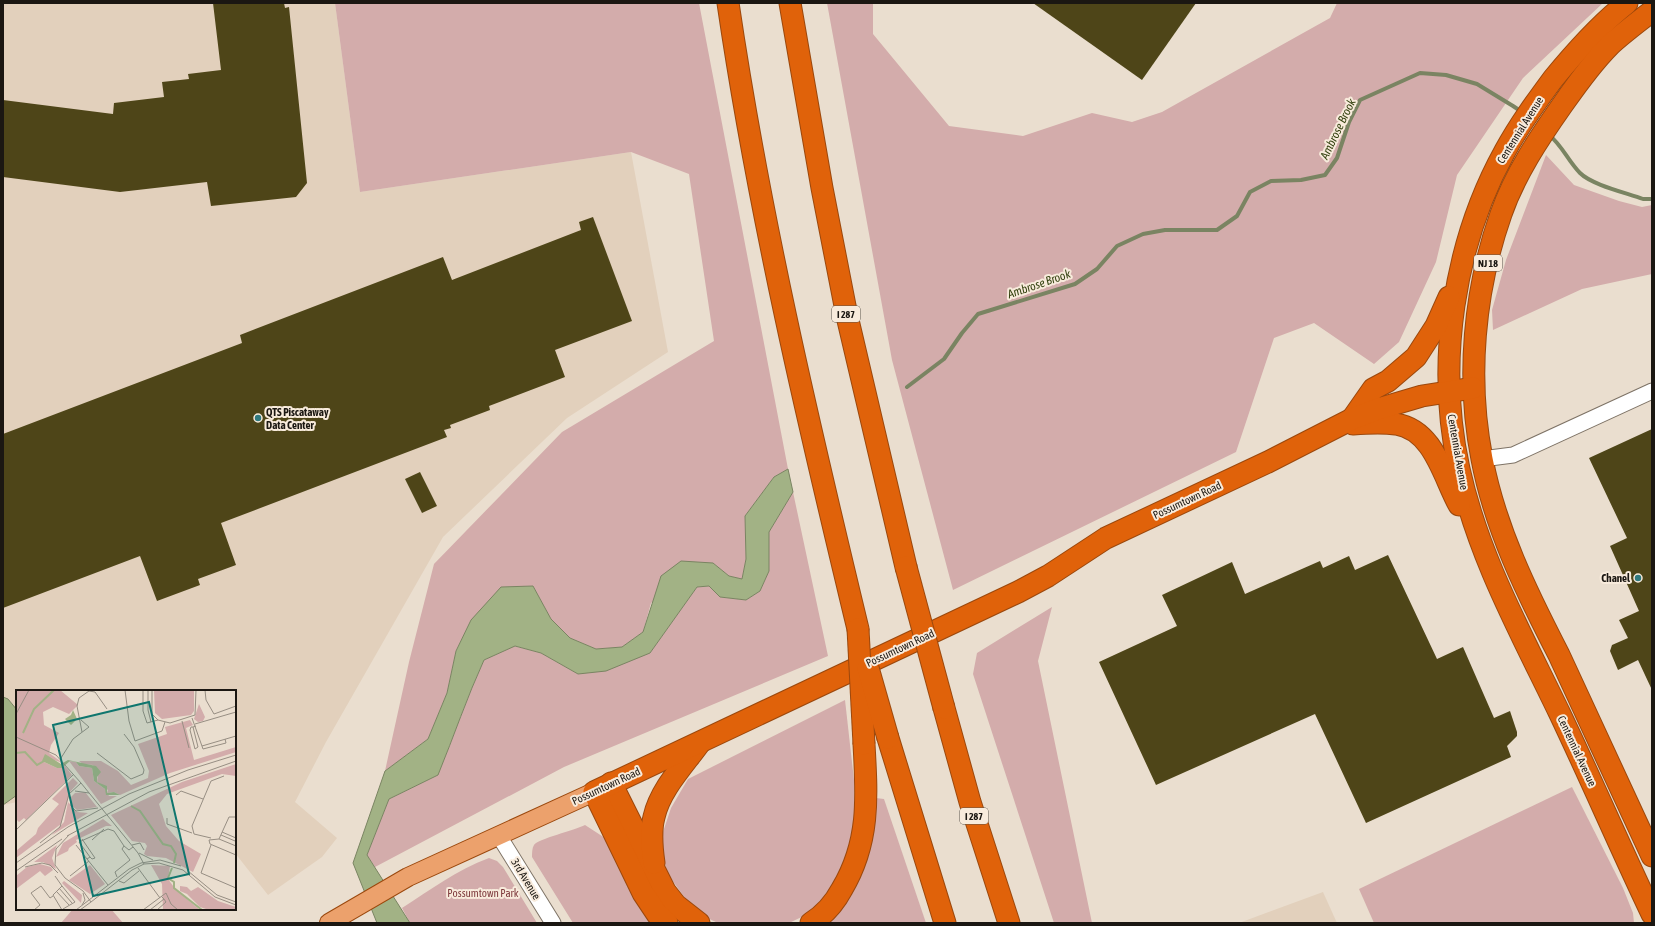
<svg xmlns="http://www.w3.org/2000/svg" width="1655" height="926" viewBox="0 0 1655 926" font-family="'Asap Condensed',sans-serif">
<rect width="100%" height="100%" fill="#eadecf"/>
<g fill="#e2d0bc">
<path d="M3,3H335L360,192L631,152L668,352L567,418L443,537L326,742L295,802L337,838L322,857L268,895L235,853V691H17V802L3,805Z"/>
<path d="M1323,892L1337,923H1239Z"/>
</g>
<g fill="#d3acab">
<path d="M335,3H699L788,469L774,477L745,516L746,559L742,579L729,576L713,563L651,603L643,632L622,647L596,649L570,638L551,619L533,586L471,620L456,651L447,693L428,739L385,771L409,662L434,564L562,432L714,341L689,174L631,152L360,192Z"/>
<path d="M827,3H873V34L949,126L1023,136L1092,113L1132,122L1162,112L1330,18L1337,3H1603L1523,78L1457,175L1436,262L1399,342L1374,364L1314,323L1274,338L1236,452L953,590L892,360Z"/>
<path d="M1546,155L1574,185L1619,201L1642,207L1652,205V274L1582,289L1493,330L1492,310L1506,260Z"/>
<path d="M793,492L828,656L564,767L375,867L367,855L389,799L438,775C454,736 467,697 484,660L514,646L541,653L578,674L650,653L697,587L709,586L720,597L746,600L760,591L769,571V532Z"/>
<path d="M1052,607L1038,661L1092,923H1054L973,674L977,653Z"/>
<path d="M845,700L854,780V842L830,892L808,914L789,923H718L703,916L687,901L667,873L660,841L671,808L688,779Z"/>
<path d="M1572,787L1623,888L1633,913L1634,923H1374L1359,889Z"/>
<path d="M876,798L884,799L926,923H824Z"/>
<path d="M585,825L605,838L655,923H573L532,857C532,853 532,848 534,845C538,839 575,830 585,825Z"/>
<path d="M489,858L497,861L503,867L537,923H410L402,908C430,890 457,870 489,858Z"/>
<path d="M73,909H111L123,923H61Z"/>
</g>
<g fill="#a2b285" stroke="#7a8462">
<path d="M788,469L793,492L769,532V571L760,591L746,600L720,597L709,586L697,587L650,653L606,671L578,674L541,653L515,646L484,660C467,697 454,736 438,775L389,799L367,855L410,923H377L353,863L385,771L428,739L447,693L456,651L471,620L501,587L533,586L551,619L570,638L596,649L622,647L643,632L661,576L681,561L713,563L729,576L742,579L746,559L745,516L774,477Z"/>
<path d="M3,697L8,699L17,710V795L3,805Z"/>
</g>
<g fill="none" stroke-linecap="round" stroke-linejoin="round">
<g stroke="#7a8462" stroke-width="4">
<path d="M1549,135C1562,145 1568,161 1580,173C1592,185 1627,193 1643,199H1652"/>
<path d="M907,387L944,359L962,333L978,314L1075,284L1097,269L1117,246L1143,234L1165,230H1217L1237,216L1250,192L1271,181L1301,180L1325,175L1337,158L1349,122L1360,100L1420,73L1446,75L1477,84L1513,106L1522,112"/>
</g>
</g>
<g fill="#4e4518">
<path d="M213,3H284L285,8L289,7L307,183L296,197L211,206L207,182L120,192L3,177V100L113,114L114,103L164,97L162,82L189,79L188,74L221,70Z"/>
<path d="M1033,3H1196L1142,80Z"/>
<path d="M593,217L632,321L555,350L565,377L489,406L490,410L450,425L451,428L444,430L447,437L221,523L236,565L198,579L200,585L157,601L140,556L3,608V434L242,343L240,335L443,257L452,280L581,230L579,222Z"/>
<path d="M1652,429V690L1638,660L1618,670L1610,651L1612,645L1628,638L1619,620L1639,611L1610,546L1627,538L1589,458Z"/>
<path d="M420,472L437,506L422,513L405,479Z"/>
<path d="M1388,555L1437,659L1463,647L1494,718L1510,711L1517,732V736L1507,746L1511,757L1366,823L1315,714L1156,785L1099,662L1177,626L1162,595L1232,562L1245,594L1320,561L1323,568L1349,556L1355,570Z"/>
</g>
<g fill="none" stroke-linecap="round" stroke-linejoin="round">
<g stroke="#7e7366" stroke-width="17">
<g id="minor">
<path d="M1482,459L1513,455L1652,391"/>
<path d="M499,836L553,923"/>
</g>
</g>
<g stroke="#9b480d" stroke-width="20">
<path id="major" d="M329,923L408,877L594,792"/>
</g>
<g stroke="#9b480d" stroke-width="23">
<g id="highway">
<path d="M728,3C759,214 808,422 858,629"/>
<path d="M790,3L822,188L847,316L906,567"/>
<path d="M1627,3C1599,25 1576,51 1553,79C1536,102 1519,125 1505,151C1453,245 1436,364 1459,469C1478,556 1521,633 1559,712C1591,779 1620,847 1652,914"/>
<path d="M1652,11C1638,22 1623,33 1610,45C1592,63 1577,84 1563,104C1539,138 1515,174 1501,214C1474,291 1466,378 1482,459C1495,528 1527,593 1559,655L1652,856"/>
<path d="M1352,419L1373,389L1388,381L1416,357L1436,326L1449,297"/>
<path d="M1353,424C1367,423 1381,422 1396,424C1434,430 1443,476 1459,505"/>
<path d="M944,708L970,802L1009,923"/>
<path d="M888,738L945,923"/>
<path d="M611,783L665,891L676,905L699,923"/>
<path d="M654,863C652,849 650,832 654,817C660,790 683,766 699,744"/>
<path d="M667,923L657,914L643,893L594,792L1018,592L1048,576L1106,538L1268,462L1352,419L1378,409L1422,396L1473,388"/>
<path d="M811,923C824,915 835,902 842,889C870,842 867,797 864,744"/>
</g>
</g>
<use href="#minor" stroke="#fff" stroke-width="15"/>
<use href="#major" stroke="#eca16c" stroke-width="18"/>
<use href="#highway" stroke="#e0620a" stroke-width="21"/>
<g stroke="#9b480d" stroke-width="23" stroke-linecap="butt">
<g id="highway-bridge">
<path d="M906,567L944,708"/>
<path d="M858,629L864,744"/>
<path d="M868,668L888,738"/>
</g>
</g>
<use href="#highway-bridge" stroke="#e0620a" stroke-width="21"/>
</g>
<g fill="#30797e" stroke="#f8ebdc" stroke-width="1.5">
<circle cx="258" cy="418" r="4"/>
<circle cx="1638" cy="578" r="4"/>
</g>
<g text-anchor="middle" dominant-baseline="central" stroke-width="4" stroke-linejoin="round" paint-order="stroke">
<g fill="#f8ebdc" stroke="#5d574f" stroke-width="1">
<rect x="1474" y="255" width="28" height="16" rx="3"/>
<rect x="832" y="306" width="28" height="16" rx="3"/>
<rect x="960" y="808" width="28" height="16" rx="3"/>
</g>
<g font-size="10" font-weight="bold" fill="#1b1712">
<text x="1488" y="263">NJ 18</text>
<text x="846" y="314">I 287</text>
<text x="974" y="816">I 287</text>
</g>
<g font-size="11" fill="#1b1712" stroke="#f8ebdc">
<text transform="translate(1520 130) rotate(-58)">Centennial Avenue</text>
<text transform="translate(1458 452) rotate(80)">Centennial Avenue</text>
<text transform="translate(1187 500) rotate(-25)">Possumtown Road</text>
<text transform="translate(900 648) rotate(-25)">Possumtown Road</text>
<text transform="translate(1577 751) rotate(65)">Centennial Avenue</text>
<text transform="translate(606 786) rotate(-25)">Possumtown Road</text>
<text transform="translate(526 879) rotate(59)">3rd Avenue</text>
</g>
<g font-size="11" font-weight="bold" fill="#1b1712" stroke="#f8ebdc" text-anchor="start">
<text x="266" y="412">QTS Piscataway<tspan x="266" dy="13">Data Center</tspan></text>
<text x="1630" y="578" text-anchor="end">Chanel</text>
</g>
<g font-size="11" fill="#7e3a3c" stroke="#f8ebdc">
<text x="483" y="893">Possumtown Park</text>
</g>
<g font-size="12" font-style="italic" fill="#354311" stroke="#f8ebdc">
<text transform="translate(1338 129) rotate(-64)">Ambrose Brook</text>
<text transform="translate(1039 284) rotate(-19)">Ambrose Brook</text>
</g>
</g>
<g transform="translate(16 690)">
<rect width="220" height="220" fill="#eadecf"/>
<path d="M0,0H44L62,15L53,24L37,17L27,22L28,35L43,43L35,55L33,63L47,73L32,68L26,71L41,78L49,76L56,85L10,130L8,128L3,132L0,129ZM138,0H178V21L175,25L146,29L139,23ZM183,14L189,27L187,31L182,32L178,29ZM174,30L177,35L170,38L178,70L220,57V62L154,83L104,105L98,102L91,103L92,100L81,92L82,84L77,75L67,74L63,71H85L102,81L115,95L132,88L133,81L122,54L151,44L149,37ZM53,71L60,72L63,76L76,78L78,91L89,99L93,106H101L85,114ZM220,74V86L206,84L151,104L143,114L150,136L163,151L185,164L177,182L150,168L131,166L128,164L131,156L129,153L116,151L95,125L166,92ZM57,88L62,93L54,102L45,134L0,168V161L20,144L22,138L43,114L36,109ZM69,102L81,117L61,120L56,116L55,107L59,103ZM52,112L61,122L72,123L36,145L48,132ZM87,129L96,136H90L60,150L61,152L53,158L52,161L40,167L47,153ZM41,155L36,168L40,179L27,172H18ZM24,174L35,177L37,180L29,186L24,181L0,199V186L11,177ZM74,175L89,194L74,204L53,190ZM135,175L154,176L152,189L160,200L184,220H147L146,194ZM48,191L66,205L65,213L46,193ZM164,196L171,197L175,201L182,197L202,211L220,217V220H193L184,217L171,204L164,201Z" fill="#d3acab"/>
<path d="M57,20L61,29L55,35L49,29L55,25ZM29,64L45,74L52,70L80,76L85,82L81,87V92L91,96V103L98,102L104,105H90L89,99L78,91L76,78L63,76L60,72L54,71L46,78H41L26,71Z" fill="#a2b285"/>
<path fill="none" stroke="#a2b285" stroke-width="2" d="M7,43L18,19L38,0M0,63L9,62L21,75L28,71M115,116L124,121L147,154L155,156L160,164L158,173M156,178L152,188L158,192V198L186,220"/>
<path fill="none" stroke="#978e83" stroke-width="1" d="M109,0L113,31L119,51L146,41L149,32M127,0V21L131,33L142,30M132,0V20L135,32M136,0V24L142,30L154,33L179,25L180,0M189,0L190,10L198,24L220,16M0,24L13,0M176,28L187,59L210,53L209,49M166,31L173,58M179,34L220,22M177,37L182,57L179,59L174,40L175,37H177L180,36M66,42L61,16L63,8L73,1L79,2L91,19M0,47L40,65L65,93M186,56L220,46M81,63L115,89L127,84L128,80L118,57L108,44M45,68L57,49L73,37L65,30M59,101L73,103M160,105L165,101L187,109M54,108L55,116L60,121L82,118M151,128V134L176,143M0,140L58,84M206,142L220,148L219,151M53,145L40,159L39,175L49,188L67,201L75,212L116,180L128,174L143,173L167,180L199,207L220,215M205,145L219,151M51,146L133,102L220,71M195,148L178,144L176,136L195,91L208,86M66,149L79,168L76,169L74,167M203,149L213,127H220M76,150L88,139M24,153L44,137L53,104L65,93L122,163L128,174M60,155L71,169M116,155L124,153L128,160M195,155L185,183L220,198M220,156L203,149L193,150L194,154L220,165M123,163L137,170M0,173L52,137L113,104L172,80L220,65M9,177L26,173L34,175L42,183M122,178L144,208M0,181L46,149M172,181L201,205L220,212M39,186L46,196L37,205L46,220M54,186L73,171M101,187L99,182L114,170L106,159L108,156L113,160L117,157M103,191L108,193L123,181M92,195L71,169L74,167L63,152L92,139L98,141L108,156M46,196L59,212L47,219M43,198L56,213M41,202L53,215M73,210L113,179L125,173L144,170L165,176M66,215L69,210L67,203M18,220L24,215L15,203L25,196L34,208L37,206M60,220L73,210M64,220L75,212M127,220L150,203L155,214L162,220M134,220L148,209L145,206M141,220L150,212L148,209"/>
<path fill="#0f766e" fill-opacity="0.15" stroke="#0f766e" stroke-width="2" d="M133,12L173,184L77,206L37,35Z"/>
<rect width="220" height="220" fill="none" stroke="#1b1712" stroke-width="2"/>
</g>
<rect width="1655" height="926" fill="none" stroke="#1b1712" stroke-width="8"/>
</svg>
